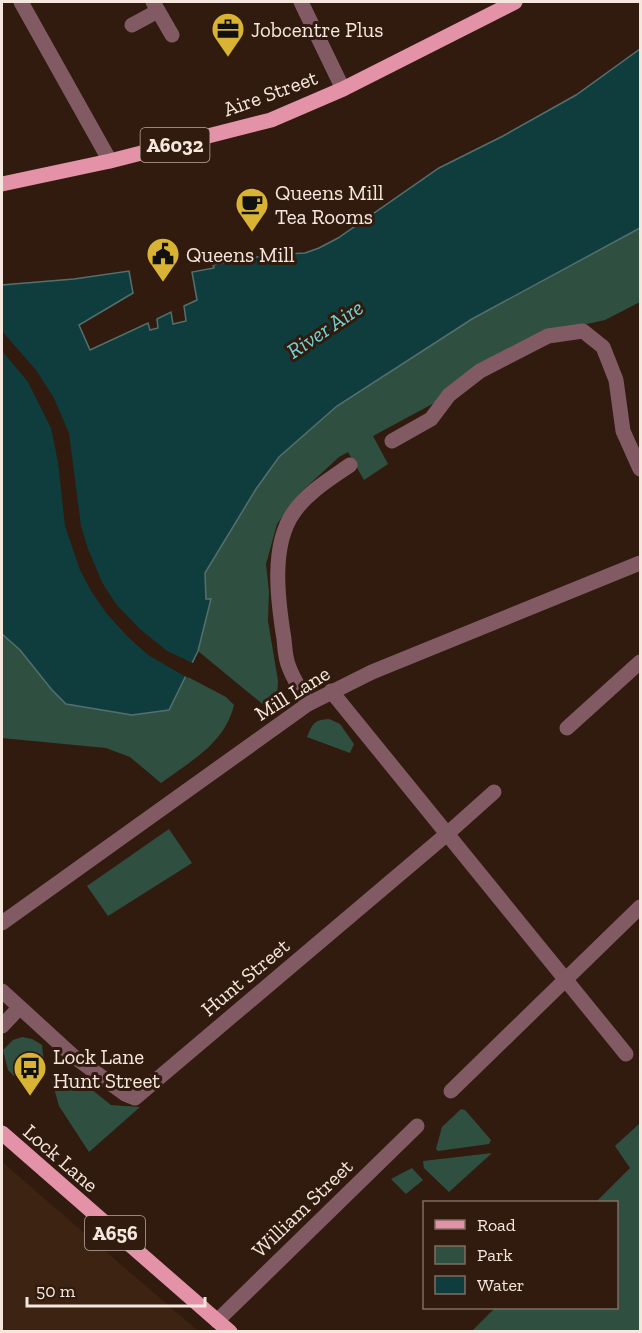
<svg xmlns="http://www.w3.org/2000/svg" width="642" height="1333" viewBox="0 0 642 1333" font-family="'Zilla Slab',serif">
<rect width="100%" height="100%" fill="#301b0e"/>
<path fill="#3d2312" d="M2,1162L198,1331H2Z"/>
<g fill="#2f5041">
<path d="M640,228V302L605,320L534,336L436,402L373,436L388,464L364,480L348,452L339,457L301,492L277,524L266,564L269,592L268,621L278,681L277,696L271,711L198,651L211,600L206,599L205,573L256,489L279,457L337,406L472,319Z"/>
<path d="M2,634L20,650L52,690L66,704L132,715L169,710L186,676L226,697L234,705C225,743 191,761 161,783L130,757L106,748L2,738Z"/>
<path d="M329,719L340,724L354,744L350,753L307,737C313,723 314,720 329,719Z"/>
<path d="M169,829L192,863L108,916L87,886Z"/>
<path d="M22,1037L32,1039L42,1045L45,1073L14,1076L8,1070L3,1050L13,1040Z"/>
<path d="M76,1077L111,1105L140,1107L89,1152L59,1106L52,1081Z"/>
<path d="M461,1109L465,1110L491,1140L489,1144L438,1151L436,1149L442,1127Z"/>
<path d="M640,1123V1331H472L495,1308H616V1202H596L630,1168L615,1146Z"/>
<path d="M492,1153L449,1192L424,1168L423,1161Z"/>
<path d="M412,1168L423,1180L406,1194L391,1179Z"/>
</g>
<path fill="#0f3d3e" stroke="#54706e" stroke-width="1.5" d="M640,49V228L472,319L337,406L279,457L256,489L205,573L206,599H211L198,651L169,710L132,715L66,704L52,690L20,650L2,634V285L74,279L129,271L133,293L79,325L90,350L148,323L150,330L158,328L157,319L171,312L173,324L186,321L184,306L197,300L192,272L214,268L213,265L267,255L305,253L319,248L338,238L439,168L503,136L576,95Z"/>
<path fill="#301b0e" d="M2,331L36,370L54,398L69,433L81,526L88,549L103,584L116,604L140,629L167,651L195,664L188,678L148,655L128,637L107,614L91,591L80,570L65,526L58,462L51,428L28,382L2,351Z"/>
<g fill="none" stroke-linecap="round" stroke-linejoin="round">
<g stroke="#825a64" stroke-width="15">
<path d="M21,2L110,161"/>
<path d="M153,2L172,35"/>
<path d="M301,2L343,89"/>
<path d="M132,25L158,11"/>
<path d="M392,441L431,419L449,395L480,371L548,336L583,331L603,347L616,380L623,431L640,469"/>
<path d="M331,691L626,1054"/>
<path d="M308,704C302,691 293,679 289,667C285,658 285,648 284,639C278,602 270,545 294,512C308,492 330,479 350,465"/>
<path d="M567,728L640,662"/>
<path d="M2,923L308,704L372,672L640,563"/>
<path d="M2,991L72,1055L125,1094L135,1098L447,834L494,792"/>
<path d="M2,1026L19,1008"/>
<path d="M451,1091L640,907"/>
<path d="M217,1321L417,1126"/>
</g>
<g stroke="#e492a8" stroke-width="15">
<path d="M2,184L110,161L271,120L343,89L515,2"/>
<path d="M2,1133L230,1332"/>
</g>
</g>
<defs>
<g id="office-pin" transform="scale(1.725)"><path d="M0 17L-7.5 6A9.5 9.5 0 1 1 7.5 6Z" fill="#d9b334" stroke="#301b0e"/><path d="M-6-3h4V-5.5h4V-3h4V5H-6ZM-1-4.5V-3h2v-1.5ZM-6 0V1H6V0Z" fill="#111"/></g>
<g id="cafe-pin" transform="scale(1.725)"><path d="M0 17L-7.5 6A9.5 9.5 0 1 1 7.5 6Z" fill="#d9b334" stroke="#301b0e"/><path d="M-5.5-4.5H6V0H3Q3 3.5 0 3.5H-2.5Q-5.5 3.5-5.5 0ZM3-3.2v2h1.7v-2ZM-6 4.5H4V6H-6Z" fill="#111"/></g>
<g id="civic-pin" transform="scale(1.725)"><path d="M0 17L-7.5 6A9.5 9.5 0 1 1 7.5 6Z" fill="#d9b334" stroke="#301b0e"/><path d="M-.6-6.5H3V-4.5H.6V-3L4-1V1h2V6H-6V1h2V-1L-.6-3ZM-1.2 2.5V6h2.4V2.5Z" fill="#111"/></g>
<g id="bus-pin" transform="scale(1.725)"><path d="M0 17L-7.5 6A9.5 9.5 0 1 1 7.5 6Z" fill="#d9b334" stroke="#301b0e"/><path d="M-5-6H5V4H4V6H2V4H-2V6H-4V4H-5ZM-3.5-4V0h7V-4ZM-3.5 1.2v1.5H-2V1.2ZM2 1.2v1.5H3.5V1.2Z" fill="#111"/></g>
</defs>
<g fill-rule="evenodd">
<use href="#office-pin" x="228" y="29"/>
<use href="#cafe-pin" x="252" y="204"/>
<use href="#civic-pin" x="163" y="254"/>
<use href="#bus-pin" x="30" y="1068"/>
</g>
<g text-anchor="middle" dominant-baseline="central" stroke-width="6" stroke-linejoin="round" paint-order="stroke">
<g fill="#301b0e" stroke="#bbaaa0" stroke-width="1.5">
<rect x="140.5" y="128" width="69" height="34" rx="4.5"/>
<rect x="85" y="1216" width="60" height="34" rx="4.5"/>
</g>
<g font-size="20" font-weight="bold" fill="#f6e7de">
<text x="175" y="145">A6032</text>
<text x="115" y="1233">A656</text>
</g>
<g font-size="21" fill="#f6e7de" stroke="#301b0e" text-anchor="start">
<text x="251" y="29">Jobcentre Plus</text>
<text x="275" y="192">Queens Mill<tspan x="275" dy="24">Tea Rooms</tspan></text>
<text x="186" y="254">Queens Mill</text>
<text x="53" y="1056">Lock Lane<tspan x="53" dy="24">Hunt Street</tspan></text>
</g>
<g font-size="21" fill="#f6e7de" stroke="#301b0e">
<text transform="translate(270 93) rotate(-20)">Aire Street</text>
<text transform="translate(292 693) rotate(-32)">Mill Lane</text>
<text transform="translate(245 977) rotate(-40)">Hunt Street</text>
<text transform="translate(61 1158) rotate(41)">Lock Lane</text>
<text transform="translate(302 1208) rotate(-44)">William Street</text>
</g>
<g font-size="22" font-style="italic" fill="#72d2d5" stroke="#301b0e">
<text transform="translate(325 329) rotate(-34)">River Aire</text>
</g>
</g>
<rect width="642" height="1333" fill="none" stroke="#f6e7de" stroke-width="6"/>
<rect x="423" y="1201" width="195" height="108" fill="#301b0e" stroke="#7f6d61" stroke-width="1.5"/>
<rect x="435" y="1220" width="30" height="9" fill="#e492a8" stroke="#7f6d61" stroke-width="1.5"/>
<text x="477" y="1231" font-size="18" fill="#f6e7de">Road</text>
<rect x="435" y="1246" width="30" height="18" fill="#2f5041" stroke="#7f6d61" stroke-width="1.5"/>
<text x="477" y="1261" font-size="18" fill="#f6e7de">Park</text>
<rect x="435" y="1276" width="30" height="18" fill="#0f3d3e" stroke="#7f6d61" stroke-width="1.5"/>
<text x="477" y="1291" font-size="18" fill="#f6e7de">Water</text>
<path d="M27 1297v9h178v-9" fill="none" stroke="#f6e7de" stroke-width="3"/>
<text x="36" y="1297" font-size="18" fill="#f6e7de" stroke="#301b0e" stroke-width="4.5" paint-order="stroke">50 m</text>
</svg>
